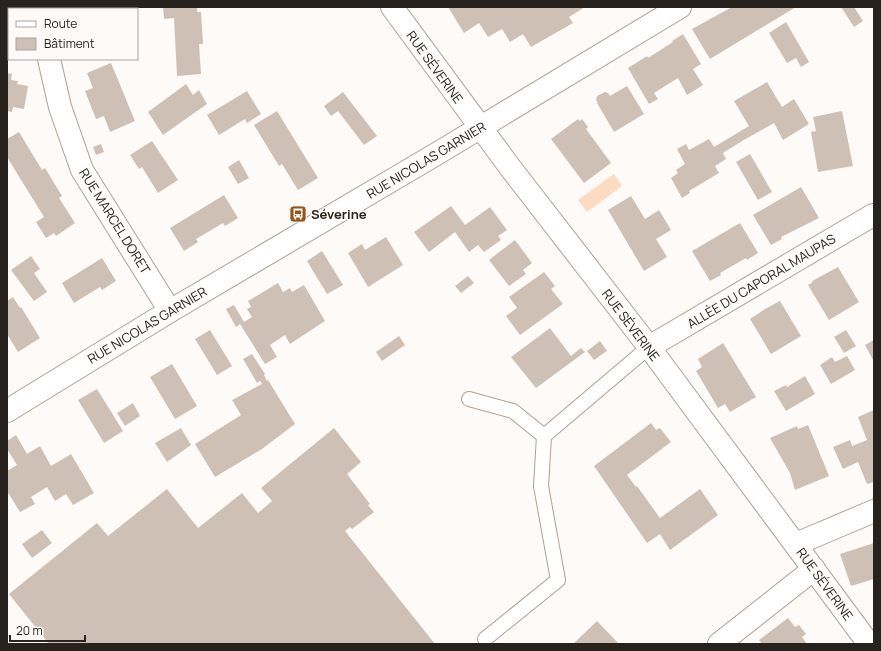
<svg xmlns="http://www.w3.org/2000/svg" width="881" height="651" viewBox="0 0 881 651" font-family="Manrope,sans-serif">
<rect width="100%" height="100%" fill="#fdfaf8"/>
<path fill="#fddac0" d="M614,174L622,186L587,212L578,200Z"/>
<g fill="#cec0b5">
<path d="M163,7H197V12H201L203,44H199L201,74L177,76L174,18L164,19Z"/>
<path d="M448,7H585L569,17L573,23L531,47L523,34L510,42L502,29L488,37L479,23L464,33Z"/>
<path d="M732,7H796L710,59L692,29Z"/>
<path d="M841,7H854L863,21L854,27Z"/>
<path d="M786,22L809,62L801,67L796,58L787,63L769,33Z"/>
<path d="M683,34L701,64L693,69L703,85L687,95L678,78L654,93L658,99L649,104L628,68L647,56L648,58L673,42L672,41Z"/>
<path d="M111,63L135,121L110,132L104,116L96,119L85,91L93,88L87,73Z"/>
<path d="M7,73L12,74L11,80L18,81L17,84L28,86L24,109L13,107L12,112L7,111Z"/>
<path d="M767,82L782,107L794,99L809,124L783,140L774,123L742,141L723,153L726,159L715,166L719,173L689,191L690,193L682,198L671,178L678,173L676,170L685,164L677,149L686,144L689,150L709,139L714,147L749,126L734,101Z"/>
<path d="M186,84L193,95L199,90L207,104L163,135L148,112Z"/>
<path d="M627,86L644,114L614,132L597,103H598L596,100L597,96L605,92L608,93L610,96Z"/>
<path d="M247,91L261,114L247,123L245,119L219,135L207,115Z"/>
<path d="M343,92L377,136L364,145L338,111L331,116L324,106Z"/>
<path d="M277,111L318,178L298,190L282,164L279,166L254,125Z"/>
<path d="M842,111L853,166L818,172L811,132L816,131L813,117Z"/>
<path d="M578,119L580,121L582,119L588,127L586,129L611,163L584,183L551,139Z"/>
<path d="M19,132L42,170L45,168L62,196L59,198L75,223L56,236L54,233L46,238L36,222L44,217L7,157V139Z"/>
<path d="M152,141L178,180L158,193L142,167L139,169L130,155Z"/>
<path d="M101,144L104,152L96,155L93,147Z"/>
<path d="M750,154L772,192L758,200L736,162Z"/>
<path d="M239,160L249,178L238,184L228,167Z"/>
<path d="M801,187L819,218L781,237L782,239L771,245L753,215Z"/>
<path d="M224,195L238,218L225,226L223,223L196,239L198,242L184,251L170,228Z"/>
<path d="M631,196L645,219L659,210L671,230L656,239L667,257L644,271L608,210Z"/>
<path d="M451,206L465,225L490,207L507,230L498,236L501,240L484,252L478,245L469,252L455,232L429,252L414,232Z"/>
<path d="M740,223L758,253L747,260L746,258L720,273L721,275L710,281L692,251Z"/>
<path d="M386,237L403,265L368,287L348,253L362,244L365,250Z"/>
<path d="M515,240L532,263L523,270L526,274L509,286L489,260Z"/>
<path d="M322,251L343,285L327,294L307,261Z"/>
<path d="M31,256L40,269L34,273L47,292L34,301L11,270Z"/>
<path d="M102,258L116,281L102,290L100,287L74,303L62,283Z"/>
<path d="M838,267L859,302L829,320L808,285L813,282L812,281Z"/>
<path d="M544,272L555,286L551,289L563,304L520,335L506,316L517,308L509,297Z"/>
<path d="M468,276L474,283L461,293L455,286Z"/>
<path d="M278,283L283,292L290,288L292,292L304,285L325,321L290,344L285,335L270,345L277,357L265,364L240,324L236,327L226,309L234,305L244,322L252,317L247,309L251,307L248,301Z"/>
<path d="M13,297L20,308L21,307L40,338L18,352L7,334V301Z"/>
<path d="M780,301L801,336L771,354L750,319L765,309Z"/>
<path d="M550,328L571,356L581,348L585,352L536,388L511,357Z"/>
<path d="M210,330L232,366L217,375L195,339Z"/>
<path d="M846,330L856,346L844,353L834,337Z"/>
<path d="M399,336L405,345L382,361L376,352Z"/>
<path d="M874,340V359L873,360L865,345Z"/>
<path d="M600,341L607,351L594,360L587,351Z"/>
<path d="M723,343L756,397L730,412L725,404L718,408L696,371L702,367L698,359Z"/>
<path d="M252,354L265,374L264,375L267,381L268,380L295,424L262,449L215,477L195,444L241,415L232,400L262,384L260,381L257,383L243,359Z"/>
<path d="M847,356L855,370L831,384L820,365L832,357L835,362Z"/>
<path d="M172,364L197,406L175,419L150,377Z"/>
<path d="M805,376L815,394L786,411L774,391L786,385L787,387Z"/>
<path d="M97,389L123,431L104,443L78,400Z"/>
<path d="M133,403L140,416L125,426L117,413Z"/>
<path d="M874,410V482L867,484L858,462L843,469L833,447L850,440L852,446L867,440L858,417Z"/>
<path d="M651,423L656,430L660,428L671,442L627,475L636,487L637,486L660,518L700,489L718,515L670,550L660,534L647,543L594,466Z"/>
<path d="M808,425L829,476L795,490L790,473L770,438L797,426L798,429Z"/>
<path d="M181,428L191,445L167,462L155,443Z"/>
<path d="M334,428L361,462L347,474L370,504L368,505L374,512L352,529L350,527L345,531L435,644H49L9,594L97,523L108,536L167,489L198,528L242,493L258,513L272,501L261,488Z"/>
<path d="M16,435L27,454L40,446L51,466L71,454L94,493L73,505L66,494L55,501L47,487L31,497L35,504L20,512L7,491V471L17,465L7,449V441Z"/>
<path d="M42,530L52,543L32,558L22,544Z"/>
<path d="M874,543V579L851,586L840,554Z"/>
<path d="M788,618L795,627L799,625L806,634L802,637L807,644H762L759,640Z"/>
<path d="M597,621L619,644H573Z"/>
</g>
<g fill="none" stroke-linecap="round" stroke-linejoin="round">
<g stroke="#aea095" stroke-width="16">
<g id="lane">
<path d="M469,399L513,411L544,436"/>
<path d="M485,639L558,580L541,486L544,436L649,347"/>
</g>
</g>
<g stroke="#aea095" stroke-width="24">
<g id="street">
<path d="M42,7L43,9"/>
<path d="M392,7L509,166L649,347L869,644"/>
<path d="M49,59L60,107L82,170L170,311"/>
<path d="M649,347L873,215"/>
<path d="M7,411L170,311L433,156L680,7"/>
<path d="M796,544L874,511"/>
<path d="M719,644L814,569"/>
</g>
</g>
<use href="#lane" stroke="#fff" stroke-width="14"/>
<use href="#street" stroke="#fff" stroke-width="22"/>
</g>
<defs>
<g id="bus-square" transform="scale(0.9)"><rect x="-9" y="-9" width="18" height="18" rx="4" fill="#93551b" stroke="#fdfaf8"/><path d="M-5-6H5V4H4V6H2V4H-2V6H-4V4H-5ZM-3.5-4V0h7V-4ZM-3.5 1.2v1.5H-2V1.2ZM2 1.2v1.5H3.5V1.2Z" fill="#fff"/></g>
</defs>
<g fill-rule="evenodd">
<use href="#bus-square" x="298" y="214"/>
</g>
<g text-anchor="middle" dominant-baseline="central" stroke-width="3" stroke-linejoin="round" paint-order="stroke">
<g font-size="13" fill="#27221e" stroke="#fdfaf8">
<text transform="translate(435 67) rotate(54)">RUE SÉVERINE</text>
<text transform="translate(426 160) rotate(-31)">RUE NICOLAS GARNIER</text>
<text transform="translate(115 221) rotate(58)">RUE MARCEL DORET</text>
<text transform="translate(761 281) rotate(-31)">ALLÉE DU CAPORAL MAUPAS</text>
<text transform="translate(147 325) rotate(-31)">RUE NICOLAS GARNIER</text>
<text transform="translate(631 325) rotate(53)">RUE SÉVERINE</text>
<text transform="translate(825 584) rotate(54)">RUE SÉVERINE</text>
</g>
<g font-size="13" font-weight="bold" fill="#27221e" stroke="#fdfaf8" text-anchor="start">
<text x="311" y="214">Séverine</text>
</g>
</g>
<rect width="881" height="651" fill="none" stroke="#27221e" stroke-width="16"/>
<rect x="8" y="8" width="130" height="52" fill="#fdfaf8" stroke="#a7a4a1"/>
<rect x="16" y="21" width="20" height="6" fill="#ffffff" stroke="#a7a4a1"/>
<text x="44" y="28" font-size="12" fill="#27221e">Route</text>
<rect x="16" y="38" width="20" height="12" fill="#cec0b5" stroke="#a7a4a1"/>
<text x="44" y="48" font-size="12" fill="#27221e">Bâtiment</text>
<path d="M10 635v6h75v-6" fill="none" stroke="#27221e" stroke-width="2"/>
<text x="16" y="635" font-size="12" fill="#27221e" stroke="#fdfaf8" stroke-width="3" paint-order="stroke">20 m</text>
</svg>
